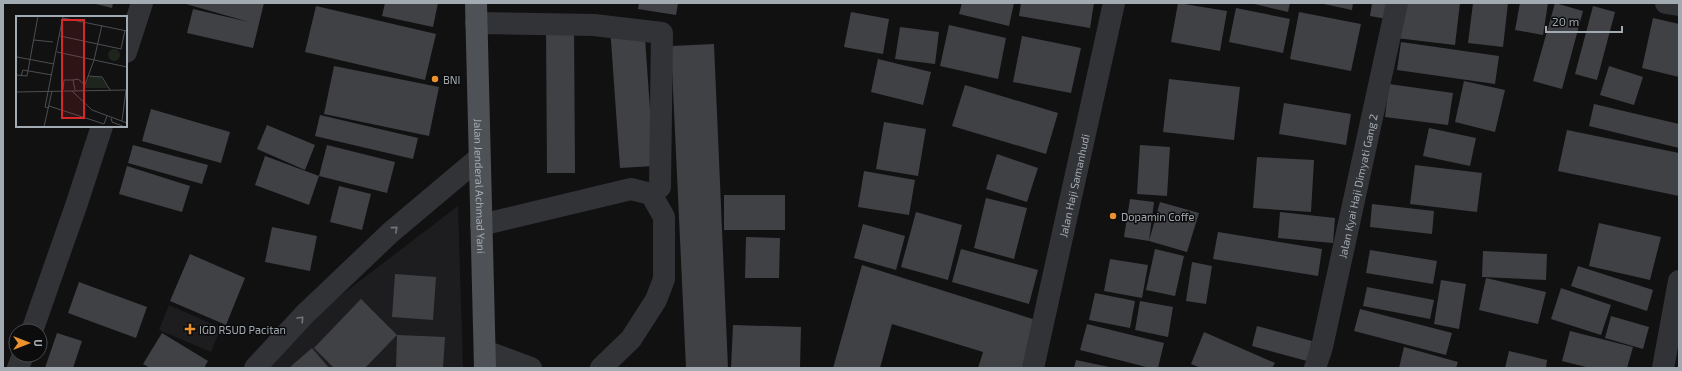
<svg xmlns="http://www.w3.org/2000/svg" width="1682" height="371" viewBox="0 0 1682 371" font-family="'Exo 2',sans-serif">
<rect width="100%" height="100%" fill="#111112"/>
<g fill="#1d1d1f">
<path d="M458,206L463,368H267L310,319Z"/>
<path d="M169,305L221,328L211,352L159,330Z"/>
</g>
<g fill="#404145">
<path d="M92,3H113L112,8Z"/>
<path d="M186,3H264L253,48L187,33L193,9L249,22L186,4Z"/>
<path d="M385,3H438L433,27L382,16Z"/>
<path d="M639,3H678L676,15L638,9Z"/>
<path d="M962,3H1014L1009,26L959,14Z"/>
<path d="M1021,3H1094L1090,28L1019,16Z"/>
<path d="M1178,3L1227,11L1220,51L1171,42Z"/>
<path d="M1250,3H1290L1288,12Z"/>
<path d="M1319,3H1353L1352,10Z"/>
<path d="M1372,3H1389L1387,19L1370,16Z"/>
<path d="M1401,3H1460L1455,45L1396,38Z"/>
<path d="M1473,3H1508L1503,47L1468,43Z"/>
<path d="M1520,3H1548L1543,35L1515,30Z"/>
<path d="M1555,3L1583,11L1562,89L1533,81Z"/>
<path d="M316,6L436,34L425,80L305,52Z"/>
<path d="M1593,6L1615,12L1597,80L1575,74Z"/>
<path d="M1236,8L1290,19L1283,53L1229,42Z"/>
<path d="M851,12L889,19L883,54L844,47Z"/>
<path d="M1299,12L1361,24L1351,71L1290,59Z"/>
<path d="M1653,18L1679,24V77L1642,68Z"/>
<path d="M546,24H574L575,173H547Z"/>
<path d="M644,24L654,166L620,168L610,27Z"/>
<path d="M949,25L1006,38L998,79L940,66Z"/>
<path d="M900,27L939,32L935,64L895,59Z"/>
<path d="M1022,36L1081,48L1071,93L1013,82Z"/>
<path d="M1401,42L1499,56L1495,84L1397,70Z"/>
<path d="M714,44L728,368H686L671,46Z"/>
<path d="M878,59L931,72L923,105L871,92Z"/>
<path d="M334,66L439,87L429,136L324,114Z"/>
<path d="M1609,66L1643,77L1634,105L1600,95Z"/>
<path d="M1169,79L1240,87L1234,140L1163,132Z"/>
<path d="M1464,81L1505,90L1495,132L1455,122Z"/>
<path d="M1389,84L1453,93L1448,125L1385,117Z"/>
<path d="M965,85L1058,113L1046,154L952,126Z"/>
<path d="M1284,103L1351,114L1346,145L1279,134Z"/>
<path d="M1594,104L1679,124V148L1589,126Z"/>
<path d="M151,109L230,132L221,163L142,141Z"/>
<path d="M320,115L418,138L413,159L315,136Z"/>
<path d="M884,122L926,129L918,176L876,169Z"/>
<path d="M267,125L315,145L305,170L257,149Z"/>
<path d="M1429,128L1476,138L1470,166L1423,156Z"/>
<path d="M1567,130L1679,153V196L1558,171Z"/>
<path d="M133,145L208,165L202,184L128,163Z"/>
<path d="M327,145L395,162L387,193L319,176Z"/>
<path d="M1140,145L1170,147L1167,196L1137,194Z"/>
<path d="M997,154L1038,168L1027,202L986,189Z"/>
<path d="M265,156L319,176L309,205L255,185Z"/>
<path d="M1257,157L1314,160L1311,212L1253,208Z"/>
<path d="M1415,165L1482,173L1477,212L1410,204Z"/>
<path d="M127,166L190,186L182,212L119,194Z"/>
<path d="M864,171L915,180L909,215L858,207Z"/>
<path d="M339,186L371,194L362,230L330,222Z"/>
<rect x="724" y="195" width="61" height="35"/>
<path d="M986,198L1027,208L1014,259L974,248Z"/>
<path d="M1130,199L1154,202L1149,241L1160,202L1199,213L1187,252L1149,241L1124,237Z"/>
<path d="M1372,204L1434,211L1432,234L1370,227Z"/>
<path d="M916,212L962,225L948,280L901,267Z"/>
<path d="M1280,212L1335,218L1333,243L1278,238Z"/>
<path d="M1599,223L1661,237L1650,280L1589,266Z"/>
<path d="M863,224L905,236L896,270L854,258Z"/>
<path d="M272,227L317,236L310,271L265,262Z"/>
<path d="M1218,232L1322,249L1318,276L1213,259Z"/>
<path d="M746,237L780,238L779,278H745Z"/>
<path d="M961,249L1038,270L1029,304L952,282Z"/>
<path d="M1155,249L1184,256L1175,296L1146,290Z"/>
<path d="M1370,250L1437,261L1433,284L1366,273Z"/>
<path d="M1483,251L1547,254L1546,280L1482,277Z"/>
<path d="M190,254L245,278L226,325L170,301Z"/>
<path d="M1110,259L1148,265L1142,298L1104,291Z"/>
<path d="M1192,262L1212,266L1206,304L1186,301Z"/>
<path d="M862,265L1039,321L1025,368H978L983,352L892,324L880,368H833Z"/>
<path d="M1578,266L1653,290L1647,311L1571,286Z"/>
<path d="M395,274L436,277L433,320L392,317Z"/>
<path d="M1486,278L1546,292L1538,324L1479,310Z"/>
<path d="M1441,280L1466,284L1459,329L1434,324Z"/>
<path d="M79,282L147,307L136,338L68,313Z"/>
<path d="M1367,287L1434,300L1430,319L1363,306Z"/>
<path d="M1561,288L1611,305L1601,335L1551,319Z"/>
<path d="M1095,293L1135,301L1130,328L1089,320Z"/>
<path d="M361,299L397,335L445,337L443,368H396L397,335L365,368H334L314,348Z"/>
<path d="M1140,301L1173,307L1168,337L1135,330Z"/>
<path d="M1360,309L1452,333L1446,355L1354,331Z"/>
<path d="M1611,316L1649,327L1643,349L1605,338Z"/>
<path d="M1087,324L1164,343L1158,368H1150L1080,350Z"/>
<path d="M733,325L801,327L800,368H731Z"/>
<path d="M1257,326L1312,341L1307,361L1252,346Z"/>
<path d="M1570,331L1633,347L1627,368H1590L1562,361Z"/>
<path d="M1204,332L1275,363L1272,368H1201L1191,364Z"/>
<path d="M57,333L82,341L73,368H45Z"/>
<path d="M162,333L208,361L204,368H150L143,364Z"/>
<path d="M1404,347L1458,362L1456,368H1399Z"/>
<path d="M312,348L329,368H289Z"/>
<path d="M1509,351L1547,360L1546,368H1505Z"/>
<path d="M1076,360L1109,367V368H1074Z"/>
</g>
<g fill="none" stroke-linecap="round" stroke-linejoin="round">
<g stroke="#323337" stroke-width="22">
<path d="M1666,3L1679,5"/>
<path d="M476,23L594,25L662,33L660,187"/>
<path d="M126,52L142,3"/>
<path d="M481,225L631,189L651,194L664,217V279L656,300L631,339L601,368"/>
<path d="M32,331L77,203L102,126"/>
<path d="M485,351L531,368"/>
<path d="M18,368L23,355"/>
<path d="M255,368L305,314L390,233L479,158"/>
<path id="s1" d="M1033,368L1114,3"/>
<path id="s2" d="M1315,368L1322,347L1397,3"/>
<path d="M1663,368L1679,281"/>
</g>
<path stroke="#4e5156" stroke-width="22" id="s3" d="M476,3L485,368"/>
</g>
<defs><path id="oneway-chevron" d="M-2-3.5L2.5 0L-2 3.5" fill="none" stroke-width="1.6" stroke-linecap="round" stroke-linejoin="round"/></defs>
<g stroke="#70747b">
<use href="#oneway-chevron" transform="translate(395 229) rotate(-40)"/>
<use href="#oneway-chevron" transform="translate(301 319) rotate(-47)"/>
</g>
<g fill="#ec912e" stroke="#0c0c0d" stroke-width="1.5">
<circle cx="435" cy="79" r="4"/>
<circle cx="1113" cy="216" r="4"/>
<path d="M188 323h4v4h4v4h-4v4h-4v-4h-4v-4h4z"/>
</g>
<g text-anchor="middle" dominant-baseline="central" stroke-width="3" stroke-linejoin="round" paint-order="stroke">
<g font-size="11" fill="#a2aab2" stroke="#0c0c0d" text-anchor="start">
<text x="443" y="79">BNI</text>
<text x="1121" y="216">Dopamin Coffe</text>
<text x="199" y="329">IGD RSUD Pacitan</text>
</g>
<g font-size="11" fill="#a2aab2" stroke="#0c0c0d">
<text stroke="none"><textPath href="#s3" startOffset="183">Jalan Jenderal Achmad Yani</textPath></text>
<text stroke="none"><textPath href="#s1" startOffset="187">Jalan Haji Samanhudi</textPath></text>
<text stroke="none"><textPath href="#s2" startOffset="187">Jalan Kyai Haji Dimyati Gang 2</textPath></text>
</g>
</g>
<g transform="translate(16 16)">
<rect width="111" height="111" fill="#111112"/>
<path d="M92 39a6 6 0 1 1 12 0a6 6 0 1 1-12 0ZM73,61H85L92,72H68Z" fill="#1d251d"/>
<path fill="none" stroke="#4b4e52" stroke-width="1" d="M47,2L111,15M44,20L105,33L109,14M18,24L37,26M0,36L1,41L38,48M41,36L111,51M13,55L36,59M0,59L11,60L22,0M5,60L7,54L13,55M72,60L86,61L94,74M47,74L48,64H57M59,74L57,64L62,63L68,68M67,74L78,44L86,9M56,75L76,94L111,107M0,76L111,74M33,90L88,108L91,100M33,92L29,91L47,0M95,102L96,106L109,111M106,105L110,74M28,111L36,75"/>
<path fill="#d62828" fill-opacity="0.15" stroke="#d62828" stroke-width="2" d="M46,4H68V102H46Z"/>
<rect width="111" height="111" fill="none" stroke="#a2aab2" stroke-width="2"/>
</g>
<rect width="1682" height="371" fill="none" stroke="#a2aab2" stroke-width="8"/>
<g transform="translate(28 343) rotate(90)"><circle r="19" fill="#0c0c0d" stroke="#484b4f"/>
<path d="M0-3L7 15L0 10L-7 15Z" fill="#ec912e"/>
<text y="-6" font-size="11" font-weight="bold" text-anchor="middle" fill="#a2aab2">U</text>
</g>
<path d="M1546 26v6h76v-6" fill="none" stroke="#a2aab2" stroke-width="2"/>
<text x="1552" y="26" font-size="12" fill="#a2aab2" stroke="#0c0c0d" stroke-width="3" paint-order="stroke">20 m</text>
</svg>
